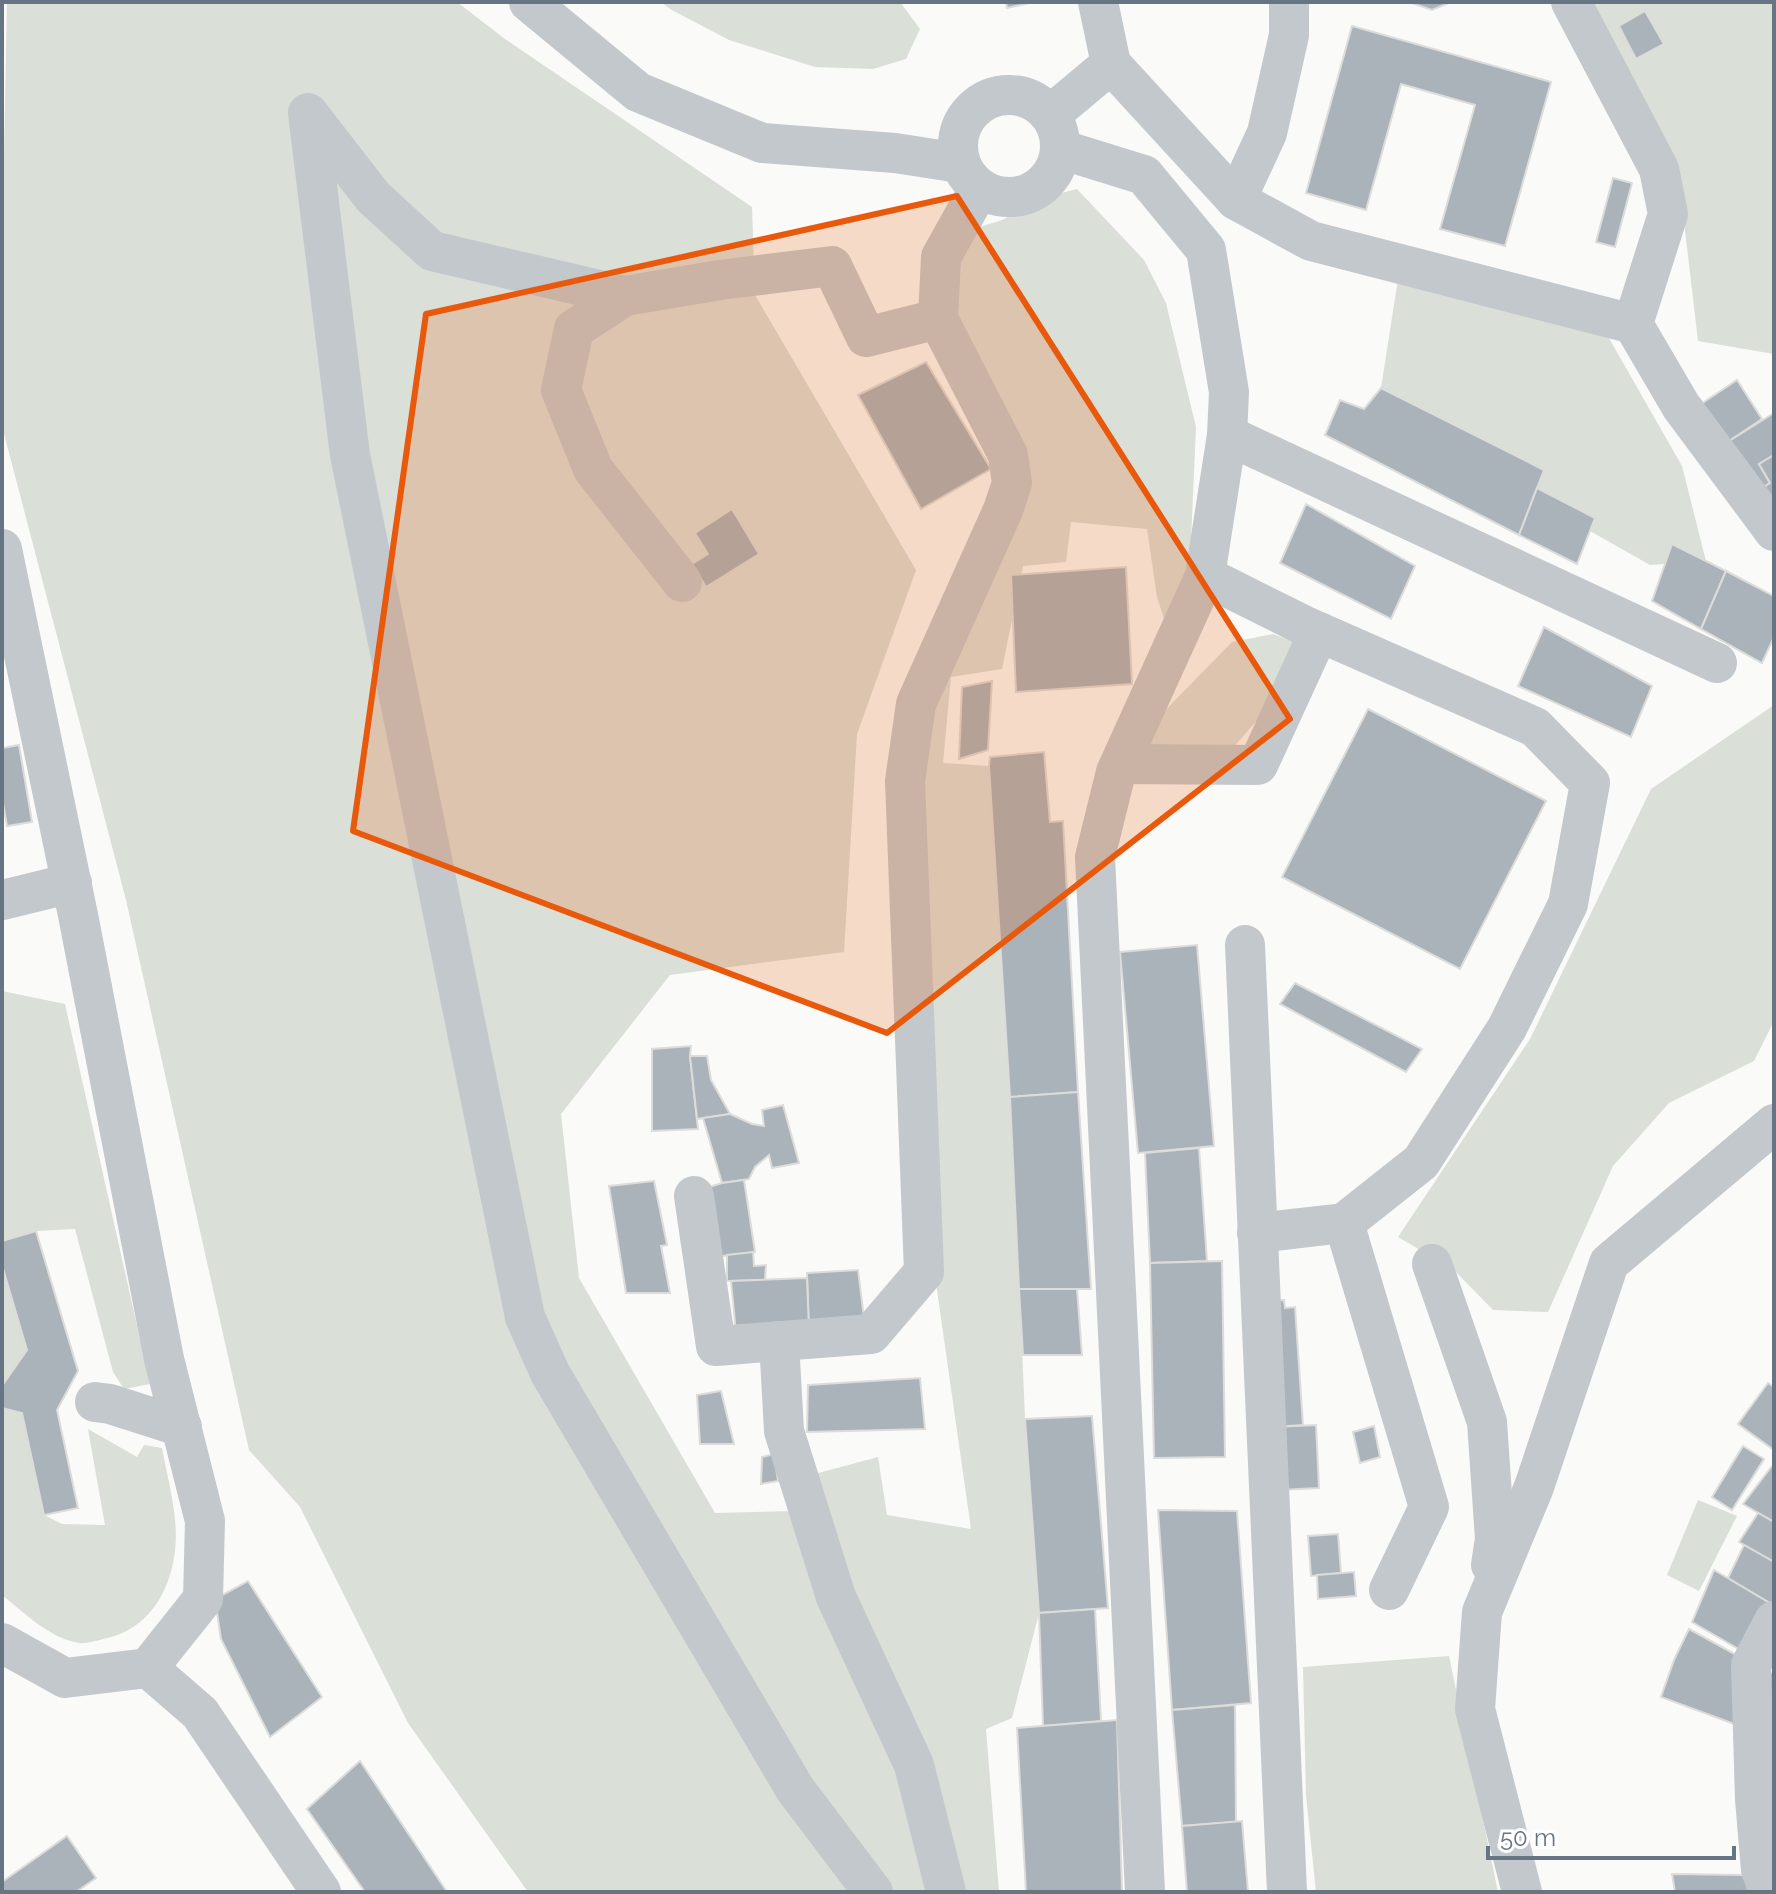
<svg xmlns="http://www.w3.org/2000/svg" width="1776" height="1894" viewBox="0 0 1776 1894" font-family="Raleway,sans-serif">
<rect width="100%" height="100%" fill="#fafaf8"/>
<g fill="#dadfd7">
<path d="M7,2H457L505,39L752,207L755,295L916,570L857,734L844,952L670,975L561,1114L579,1278L715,1513L794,1511L785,1482L878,1457L887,1515L971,1529L935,1276L917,800L924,716L1014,502L947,321L967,231L1002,220L1046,197L1077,189L1144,260L1166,303L1196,427L1188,609L1168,631L1157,597L1147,529L1071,522L1066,562L1023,566L1002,669L951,677L943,763L989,766L1013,1135L1025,1419L1039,1613L1012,1718L986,1729L999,1892H528L408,1723L300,1507L249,1450L126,900L2,426V258Z"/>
<path d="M661,2H900L920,29L906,59L873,69L815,67L729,40L670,9Z"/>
<path d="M1579,2H1774V354L1698,341L1683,213Z"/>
<path d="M1399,273L1602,326L1682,466L1706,561L1650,565L1590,531L1594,519L1537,488L1543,470L1381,388Z"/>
<path d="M1273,634L1294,642L1271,704L1227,755L1151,753L1146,730L1232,642Z"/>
<path d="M1774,705V1021L1754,1061L1669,1103L1613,1166L1548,1312L1493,1310L1453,1269L1398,1237L1530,1039L1651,789Z"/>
<path d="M2,991L65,1004L150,1384L124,1389L113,1372L75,1229L36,1231L2,1241Z"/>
<path d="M2,1265L27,1350L2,1386Z"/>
<path d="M2,1408L22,1413L44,1515L62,1524L105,1525L88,1429L137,1457L144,1445L162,1448C168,1481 179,1517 175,1551C170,1593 147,1631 103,1639C96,1641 86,1644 79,1643C49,1638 25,1613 2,1595Z"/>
<path d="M1698,1500L1737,1516L1699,1591L1667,1575Z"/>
<path d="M1449,1656L1498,1892H1316L1306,1795L1303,1667Z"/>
</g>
<g fill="#aab3b9" stroke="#dcdcda" stroke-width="2">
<path d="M1006,2H1034L1007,8Z"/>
<path d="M1409,2H1451L1432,10Z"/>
<path d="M1645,11L1664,44L1636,59L1619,26Z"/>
<path d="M1352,26L1551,82L1505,246L1440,229L1475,105L1401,84L1366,210L1306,193Z"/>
<path d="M1613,178L1632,183L1615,247L1596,242Z"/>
<path d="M926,362L991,469L921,509L858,395Z"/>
<path d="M1737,380L1762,419L1726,443L1701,404Z"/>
<path d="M1381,388L1544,470L1519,535L1325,435L1340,400L1364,409Z"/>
<path d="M1774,413V455L1759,464L1770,483L1757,492L1726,443Z"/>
<path d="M1774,455V525L1757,492L1770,483L1759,464Z"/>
<path d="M1537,488L1595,518L1577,564L1519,535Z"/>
<path d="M1306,504L1415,566L1391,619L1280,563Z"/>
<path d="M732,509L759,554L706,587L692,564L708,554L695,533Z"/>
<path d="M1672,544L1726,571L1701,629L1652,601Z"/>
<path d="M1126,567L1132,684L1016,692L1011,575Z"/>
<path d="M1726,571L1774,596V637L1762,663L1701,629Z"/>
<path d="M1544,627L1652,686L1631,737L1518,686Z"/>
<path d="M992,681L988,750L959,759L962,687Z"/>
<path d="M1368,709L1546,801L1460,969L1282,877Z"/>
<path d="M19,745L32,822L7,826L2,797V748Z"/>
<path d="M1044,752L1050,822L1063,821L1078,1092L1010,1097L989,766L990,757Z"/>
<path d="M1197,945L1214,1146L1138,1153L1120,952Z"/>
<path d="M1295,983L1422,1049L1406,1072L1280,1004Z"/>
<path d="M691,1046L690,1056L698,1129L652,1131V1049Z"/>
<path d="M690,1056H707L711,1080L730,1114L697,1119Z"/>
<path d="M1078,1092L1091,1289H1019L1010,1097Z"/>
<path d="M783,1105L799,1163L772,1168L769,1155L755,1167L749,1179L722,1183L703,1118L730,1114L752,1124L764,1126L762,1110Z"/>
<path d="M1199,1148L1207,1261L1150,1263L1145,1153Z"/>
<path d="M744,1180L755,1252L716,1257L706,1188L722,1183Z"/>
<path d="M654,1181L667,1245L661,1246L670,1293H626L609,1186Z"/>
<path d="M36,1231L78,1371L57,1410L78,1508L44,1515L22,1413L2,1408V1386L27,1350L2,1265V1241Z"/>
<path d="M753,1252L754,1266L766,1265L765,1280L727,1281V1255Z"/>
<path d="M1222,1261L1225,1457L1154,1458L1150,1263Z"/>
<path d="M858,1270L865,1326L809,1331L807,1273Z"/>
<path d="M807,1278L809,1331L737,1343L731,1281Z"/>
<path d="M1019,1289H1077L1082,1355H1023Z"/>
<path d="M1284,1300L1285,1308L1295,1307L1303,1425L1275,1427L1267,1301Z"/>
<path d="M920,1378L925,1429L807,1432L808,1385Z"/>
<path d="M1768,1383L1774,1387V1450L1738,1424Z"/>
<path d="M721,1391L734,1444H700L697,1395Z"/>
<path d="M1092,1416L1108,1608L1039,1613L1025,1419Z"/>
<path d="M1316,1425L1319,1488L1278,1490L1275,1427Z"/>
<path d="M1374,1426L1380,1457L1360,1463L1353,1432Z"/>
<path d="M1743,1446L1764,1459L1732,1510L1712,1497Z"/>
<path d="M774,1454L778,1481L761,1484L762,1457Z"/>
<path d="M1772,1466H1774V1522L1743,1504Z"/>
<path d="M1158,1510L1237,1511L1251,1703L1172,1710Z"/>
<path d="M1758,1513L1774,1522V1562L1739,1542Z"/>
<path d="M1338,1534L1341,1573L1311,1576L1308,1536Z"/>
<path d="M1744,1545L1774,1562L1773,1605L1728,1578Z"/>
<path d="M1714,1570L1773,1605L1742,1651L1692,1622Z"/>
<path d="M1354,1572L1356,1596L1318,1599L1317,1575Z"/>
<path d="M248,1581L322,1697L270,1737L221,1639L215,1599Z"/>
<path d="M1095,1609L1101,1721L1043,1726L1039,1613Z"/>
<path d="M1689,1629L1742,1658L1737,1725L1661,1697L1674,1660Z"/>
<path d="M1768,1671L1774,1674V1748H1769Z"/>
<path d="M1235,1705L1236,1822L1182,1826L1172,1710Z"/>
<path d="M1117,1720L1122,1892H1026L1017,1728Z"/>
<path d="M360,1761L447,1892H365L307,1809Z"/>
<path d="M1242,1821L1248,1892H1187L1182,1826Z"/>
<path d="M67,1836L96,1878L76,1892H2V1882Z"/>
<path d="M1672,1874L1743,1875L1757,1892H1675Z"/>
</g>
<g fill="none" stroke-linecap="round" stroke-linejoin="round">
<g stroke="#c3c8cc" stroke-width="40">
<path d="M529,2L638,92L762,143L895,153L960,163"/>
<path d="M1098,2L1111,64L1236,200L1311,241L1633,324L1681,406L1774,531"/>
<path d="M1571,2L1659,169L1668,214L1633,324"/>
<circle cx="1009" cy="146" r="51"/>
<path d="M1050,115L1111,64"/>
<path d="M1060,149L1144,175L1206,250L1229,392L1227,435L1205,576L1116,772L1095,857L1145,1892"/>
<path d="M1236,200L1267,133L1289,35V2"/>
<path d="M625,296L432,251L373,197L308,113L350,455L525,1317L550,1373L795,1789L873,1892"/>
<path d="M1227,435L1717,663"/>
<path d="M2,549L78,915L164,1359L205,1521L203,1599L148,1668L65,1678L2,1643"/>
<path d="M1205,576L1303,625L1535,727L1590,783L1568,904L1507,1028L1421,1162L1344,1223L1257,1233"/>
<path d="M682,582L593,469L561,390L574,329L625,296L720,280L832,266L866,337L938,319"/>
<path d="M1120,764L1258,765L1319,632"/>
<path d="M2,900L72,883"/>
<path d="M1245,945L1287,1892"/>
<path d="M694,1196L716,1346L871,1334L924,1272L905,781L916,704L1003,510L1012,483L1008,455L938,319L941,257L979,189"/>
<path d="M1344,1223L1429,1507L1389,1590"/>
<path d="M1432,1264L1487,1422L1495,1539L1491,1565"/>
<path d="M779,1341L784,1431L836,1597L914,1765L946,1892"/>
<path d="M95,1402L110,1404L182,1427"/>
<path d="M148,1668L200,1713L321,1892"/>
<path d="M1522,1892L1475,1709L1482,1612L1534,1487L1609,1263L1774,1124"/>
<path d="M1769,1892L1761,1870L1755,1799L1751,1665L1774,1621"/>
</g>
</g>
<path fill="#e8590c" fill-opacity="0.2" stroke="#e8590c" stroke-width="6" stroke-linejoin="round" d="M957,196L1290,719L887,1033L353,831L426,314Z"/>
<rect width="1776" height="1894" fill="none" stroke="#657583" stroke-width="8"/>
<path d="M1488 1846v12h246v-12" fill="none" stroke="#657583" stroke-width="4"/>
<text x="1500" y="1846" font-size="24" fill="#657583" stroke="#ffffff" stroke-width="6" paint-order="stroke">50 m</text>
</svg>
